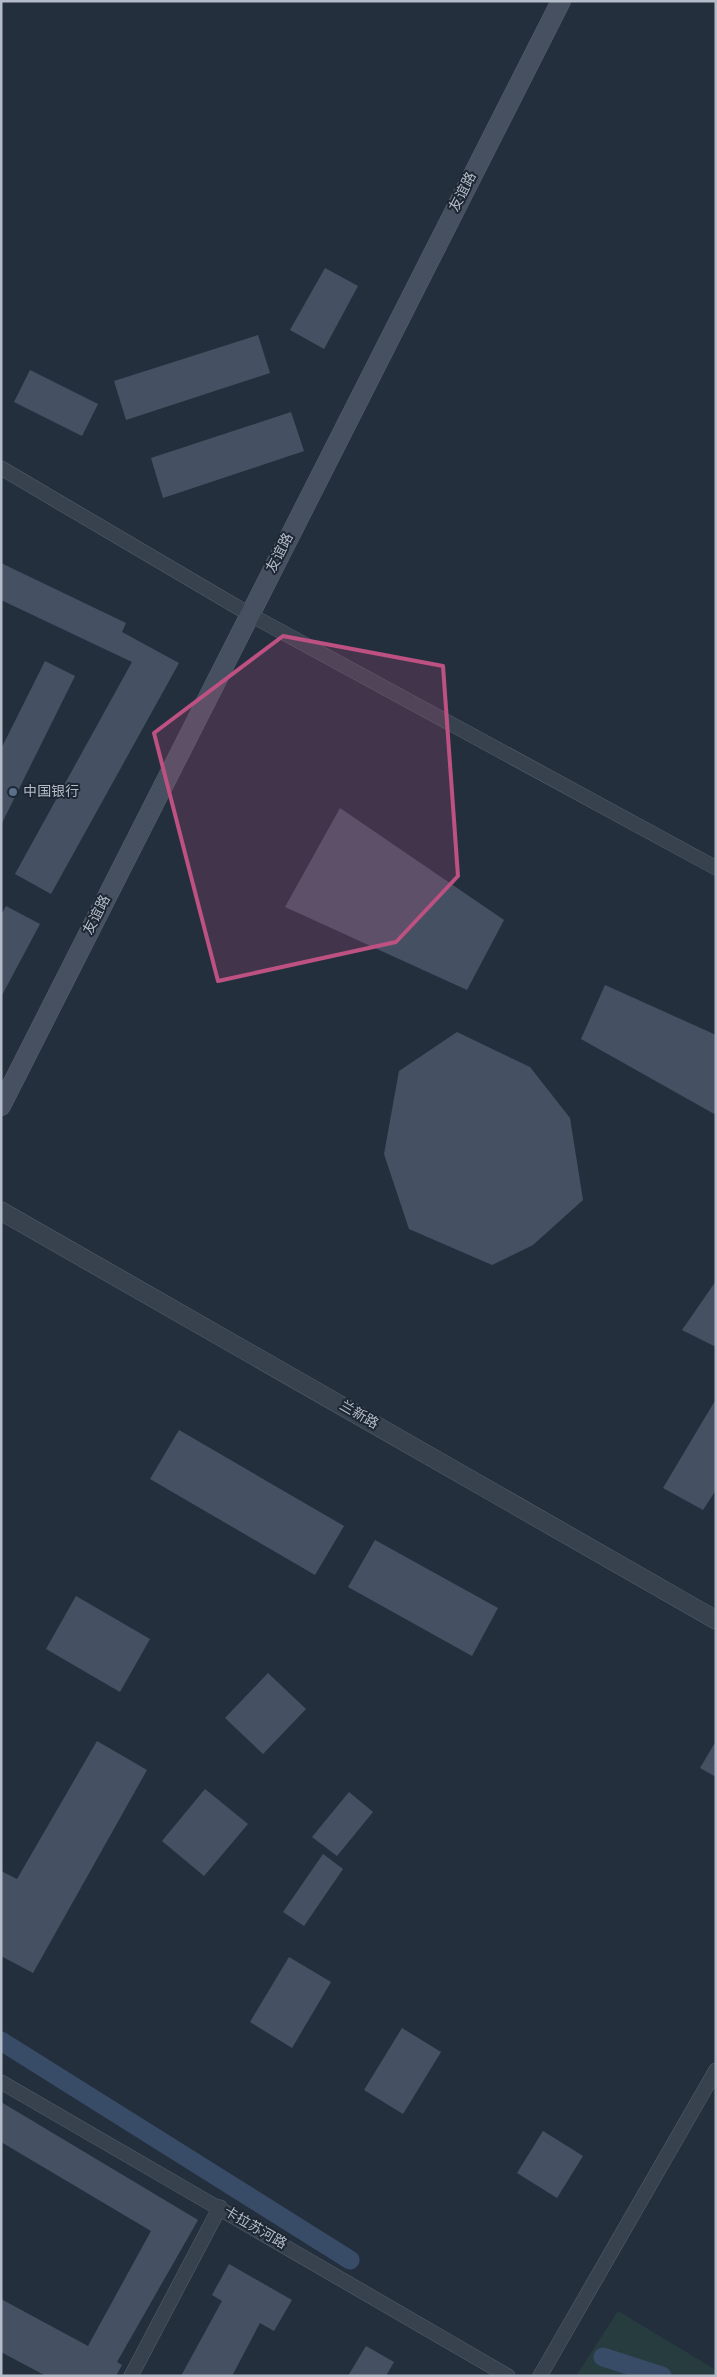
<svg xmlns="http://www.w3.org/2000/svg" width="717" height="2377" viewBox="0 0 717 2377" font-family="'Alegreya Sans','Noto Sans SC',sans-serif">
<rect width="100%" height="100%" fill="#242f3e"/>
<path fill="#263c3f" d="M618,2311L716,2370V2376H576Z"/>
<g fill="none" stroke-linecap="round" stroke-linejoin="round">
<g stroke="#394c67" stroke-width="19">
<path d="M1,2041L350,2260"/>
<path d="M603,2357L662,2376"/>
</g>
</g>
<g fill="#455162">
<path d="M325,268L358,286L324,349L290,330Z"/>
<path d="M258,335L270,373L126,420L114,381Z"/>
<path d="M30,370L98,404L82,436L14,402Z"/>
<path d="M291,412L304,451L163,498L151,458Z"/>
<path d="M1,563L126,623L122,632L179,663L51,894L15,874L132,662L1,600Z"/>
<path d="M45,661L75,676L1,825V749Z"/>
<path d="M340,808L504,920L467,990L285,907Z"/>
<path d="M6,906L40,924L1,997V915Z"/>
<path d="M605,985L716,1035V1115L581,1039Z"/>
<path d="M457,1032L530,1067L570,1118L583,1200L533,1245L492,1265L409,1229L384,1154L399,1071Z"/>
<path d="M716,1281V1347L682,1330Z"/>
<path d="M716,1399V1490L703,1510L663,1488Z"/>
<path d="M179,1430L344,1526L315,1575L150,1479Z"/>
<path d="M375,1540L498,1608L472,1656L348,1587Z"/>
<path d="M76,1596L150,1639L120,1692L46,1649Z"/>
<path d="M268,1673L306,1709L263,1754L225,1718Z"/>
<path d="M97,1741L147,1770L33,1973L1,1956V1871L17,1879Z"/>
<path d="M716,1741V1777L700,1768Z"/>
<path d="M205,1789L248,1824L204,1876L162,1841Z"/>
<path d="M349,1792L373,1812L337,1856L312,1837Z"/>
<path d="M323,1854L343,1869L304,1926L283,1912Z"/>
<path d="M289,1957L331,1982L292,2048L250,2022Z"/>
<path d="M402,2028L441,2052L403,2114L364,2090Z"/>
<path d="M1,2102L198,2220L117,2362L122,2365L116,2376H46L1,2352V2299L88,2346L151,2231L1,2142Z"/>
<path d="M543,2131L583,2156L557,2198L517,2173Z"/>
<path d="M229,2264L292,2300L274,2331L260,2323L232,2376H181L222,2301L212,2295Z"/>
<path d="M366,2346L394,2362L386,2376H348Z"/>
</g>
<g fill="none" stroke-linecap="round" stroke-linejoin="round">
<g stroke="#565f6c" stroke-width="15">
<g id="minor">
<path d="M1,468L249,614L716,868"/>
<path d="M1,2082L508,2376"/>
<path d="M131,2376L220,2207"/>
<path d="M540,2376L716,2070"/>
</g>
</g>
<g stroke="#565f6c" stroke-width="19">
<path id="tertiary" d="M1,1211L716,1620"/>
</g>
<g stroke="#565f6c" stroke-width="20">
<path id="secondary" d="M1,1106L561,1"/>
</g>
<use href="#minor" stroke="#38414e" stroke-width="14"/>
<use href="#tertiary" stroke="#38414e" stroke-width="18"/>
<use href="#secondary" stroke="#465061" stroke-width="19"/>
</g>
<path fill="#bd5182" fill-opacity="0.2" stroke="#bd5182" stroke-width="4" stroke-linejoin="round" d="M283,636L443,666L458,876L396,942L218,981L154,733Z"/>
<circle fill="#5c6f8a" stroke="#1d2633" stroke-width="2" cx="13" cy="792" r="5"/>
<g text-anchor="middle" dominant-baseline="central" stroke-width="4" stroke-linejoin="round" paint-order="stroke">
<g font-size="14" fill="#b4bcc9" stroke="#1d2633">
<text transform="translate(463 192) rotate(-63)">友谊路</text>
<text transform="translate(280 553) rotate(-63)">友谊路</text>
<text transform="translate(97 915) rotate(-63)">友谊路</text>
<text transform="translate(359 1415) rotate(30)">兰新路</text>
<text transform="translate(255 2228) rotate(30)">卡拉苏河路</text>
</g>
<g font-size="14" fill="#b4bcc9" stroke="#1d2633" text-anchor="start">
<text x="23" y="792">中国银行</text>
</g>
</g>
<rect width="717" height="2377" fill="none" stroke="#b4bcc9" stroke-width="5"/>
</svg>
